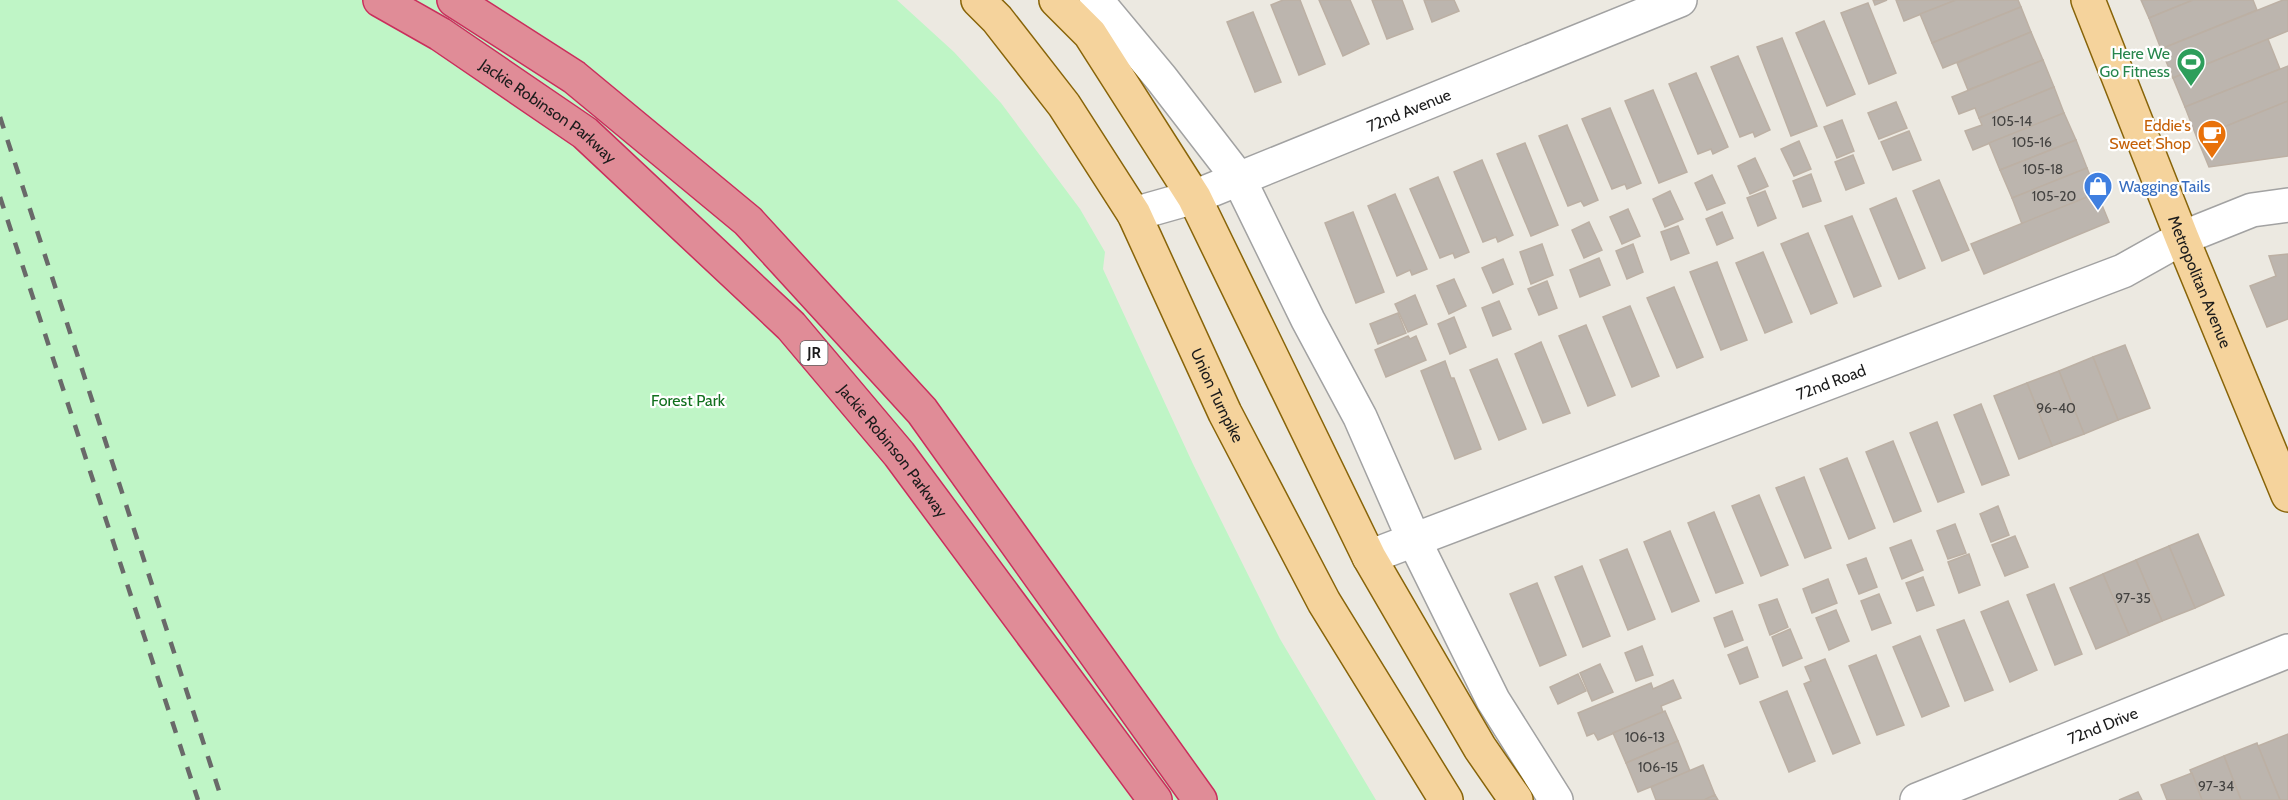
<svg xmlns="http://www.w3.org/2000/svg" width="2288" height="800" viewBox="0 0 2288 800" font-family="Cabin,sans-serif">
<rect width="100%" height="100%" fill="#ece9e1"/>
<path fill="#bff5c6" d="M0,0H897L954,52L1001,103L1080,209L1105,252L1103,269L1193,464L1280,639L1376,800H0Z"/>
<g fill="#bcb5ae" stroke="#bcb0a4" stroke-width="1.5">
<path d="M1283,0H1300L1325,64L1299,75L1271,5Z"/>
<path d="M1319,0H1350L1369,44L1343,56Z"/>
<path d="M1372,0H1402L1413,29L1387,39Z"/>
<path d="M1424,0H1454L1459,11L1432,22Z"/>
<path d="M1873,0H1887L1875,5Z"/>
<path d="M1896,0H1956L1904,21Z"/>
<path d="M1956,0H2018L2021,7L1932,43L1920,14Z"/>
<path d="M2141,0H2193L2149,18Z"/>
<path d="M2193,0H2253L2257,10L2161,49L2149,18Z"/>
<path d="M2283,0H2288V31L2173,78L2161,49Z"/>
<path d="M1868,3L1896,73L1869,84L1841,13Z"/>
<path d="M2021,7L2031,32L1943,68L1932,43Z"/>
<path d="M1253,12L1281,82L1255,92L1227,22Z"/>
<path d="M1824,21L1855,94L1827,106L1796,33Z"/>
<path d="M2031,32L2043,60L1968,90L1957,63Z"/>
<path d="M1782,38L1817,126L1791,136L1757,47Z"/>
<path d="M2268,39L2280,69L2185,107L2173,78Z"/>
<path d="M1738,56L1770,130L1755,137L1753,132L1740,137L1711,67Z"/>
<path d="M2043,60L2054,87L1979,118L1975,108L1959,114L1952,97Z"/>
<path d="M2288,66V101L2197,138L2185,107Z"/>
<path d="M1696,73L1728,147L1713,154L1711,149L1698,154L1669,84Z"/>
<path d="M2054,87L2064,113L1973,150L1965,131L1982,125L1979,118Z"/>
<path d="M1653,90L1687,172L1659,183L1625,101Z"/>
<path d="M2288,101V156L2209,167L2197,138Z"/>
<path d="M1896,102L1907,128L1879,139L1868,113Z"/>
<path d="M1610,108L1641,183L1627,189L1625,184L1612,189L1582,119Z"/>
<path d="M2064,113L2076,140L2000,170L1989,143Z"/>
<path d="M1842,120L1854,151L1837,158L1824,127Z"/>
<path d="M1567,125L1598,200L1584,206L1581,201L1568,206L1539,136Z"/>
<path d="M1909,131L1921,160L1893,170L1881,142Z"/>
<path d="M2076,140L2087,168L2012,198L2000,170Z"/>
<path d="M1799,141L1811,169L1794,176L1781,149Z"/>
<path d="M1525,143L1558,225L1531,236L1497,154Z"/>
<path d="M1853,155L1864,183L1846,190L1835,162Z"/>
<path d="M1755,158L1768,186L1750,194L1738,166Z"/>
<path d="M1482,160L1513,235L1498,242L1496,237L1483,242L1454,172Z"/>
<path d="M2087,168L2097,193L2022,224L2012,198Z"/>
<path d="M1811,174L1821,201L1803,207L1793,181Z"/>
<path d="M1712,175L1725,203L1707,210L1695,183Z"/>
<path d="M1438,177L1469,252L1455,258L1453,253L1440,258L1410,189Z"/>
<path d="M1939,180L1969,250L1942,261L1913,191Z"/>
<path d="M1670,191L1683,219L1665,227L1653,199Z"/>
<path d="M1765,191L1776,218L1758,226L1747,198Z"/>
<path d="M2097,193L2109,222L1984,274L1971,244Z"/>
<path d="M1395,194L1427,269L1412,275L1410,270L1397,276L1368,206Z"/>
<path d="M1896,198L1925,268L1899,279L1870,209Z"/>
<path d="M1628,209L1640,236L1622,244L1610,217Z"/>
<path d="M1353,212L1384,292L1356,303L1325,223Z"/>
<path d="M1722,212L1733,238L1717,245L1706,219Z"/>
<path d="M1852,216L1881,286L1854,297L1825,226Z"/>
<path d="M1589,222L1602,250L1584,258L1572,230Z"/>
<path d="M1678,226L1689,253L1671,260L1661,232Z"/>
<path d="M1808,233L1837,303L1811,314L1781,244Z"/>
<path d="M1542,244L1553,275L1531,284L1520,252Z"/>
<path d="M1633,244L1643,272L1627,279L1616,251Z"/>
<path d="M1763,252L1792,322L1765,333L1736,263Z"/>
<path d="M2288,254V319L2267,327L2250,286L2276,276L2269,256Z"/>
<path d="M1599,258L1610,285L1580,297L1570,270Z"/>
<path d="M1503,259L1513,284L1493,293L1482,268Z"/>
<path d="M1717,262L1747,340L1721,350L1690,272Z"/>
<path d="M1454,279L1466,306L1449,314L1437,286Z"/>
<path d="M1547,281L1557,308L1539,315L1528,289Z"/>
<path d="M1674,287L1703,357L1677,368L1647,298Z"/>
<path d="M1415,295L1427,324L1408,332L1395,304Z"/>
<path d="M1499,301L1511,329L1493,336L1482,308Z"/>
<path d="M1630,306L1659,376L1632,387L1603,317Z"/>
<path d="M1398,313L1406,333L1378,344L1370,324Z"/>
<path d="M1454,317L1466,347L1450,354L1438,324Z"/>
<path d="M1586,325L1615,395L1588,406L1559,336Z"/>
<path d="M1408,336L1410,339L1416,336L1426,360L1386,377L1375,350Z"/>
<path d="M1541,342L1570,413L1543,423L1515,354Z"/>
<path d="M2125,345L2150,408L2118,420L2093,357Z"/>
<path d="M2093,357L2118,420L2084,434L2059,371Z"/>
<path d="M1497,359L1526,429L1499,440L1470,370Z"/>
<path d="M1445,361L1451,378H1454L1481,449L1455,459L1421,371Z"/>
<path d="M2059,371L2084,434L2052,446L2027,383Z"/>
<path d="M2027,383L2052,446L2019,459L1994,396Z"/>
<path d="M1981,404L2009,475L1982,485L1954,415Z"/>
<path d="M1937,422L1964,492L1938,502L1910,433Z"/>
<path d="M1893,441L1921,511L1894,522L1866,452Z"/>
<path d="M1847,458L1875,528L1849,539L1820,469Z"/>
<path d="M1804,477L1831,548L1805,558L1776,488Z"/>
<path d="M1759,495L1788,565L1761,576L1732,506Z"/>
<path d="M1998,506L2009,535L1991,542L1980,514Z"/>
<path d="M1714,512L1743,583L1716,593L1688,523Z"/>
<path d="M1955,524L1966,553L1948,559L1937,531Z"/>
<path d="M1670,531L1699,601L1672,612L1644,542Z"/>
<path d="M2198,534L2224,595L2195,608L2169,546Z"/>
<path d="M2015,536L2028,567L2005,576L1992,545Z"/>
<path d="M1911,540L1923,570L1902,579L1890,548Z"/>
<path d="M2169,546L2195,608L2162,621L2136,560Z"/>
<path d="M1627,549L1655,619L1628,630L1600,560Z"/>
<path d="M1969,554L1980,585L1959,593L1948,562Z"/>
<path d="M1866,558L1877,587L1859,594L1847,565Z"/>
<path d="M2136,560L2162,621L2129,635L2103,574Z"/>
<path d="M1582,566L1610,636L1583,647L1555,577Z"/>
<path d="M2103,574L2129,635L2096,649L2070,588Z"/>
<path d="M1923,577L1934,605L1917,611L1906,583Z"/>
<path d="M1828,579L1837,603L1812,613L1803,589Z"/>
<path d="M1537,583L1566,655L1540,666L1510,594Z"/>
<path d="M2054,584L2082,654L2055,665L2027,595Z"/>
<path d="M1879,594L1891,623L1872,630L1861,601Z"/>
<path d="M1777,599L1788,627L1770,635L1759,605Z"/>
<path d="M2008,601L2037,670L2010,682L1981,612Z"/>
<path d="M1836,610L1849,641L1829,650L1816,618Z"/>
<path d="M1732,611L1743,640L1725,647L1714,618Z"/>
<path d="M1964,620L1993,690L1965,701L1937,630Z"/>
<path d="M1790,629L1802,658L1783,666L1772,637Z"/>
<path d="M1920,636L1949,706L1922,717L1893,647Z"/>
<path d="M1642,646L1653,675L1636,681L1625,653Z"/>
<path d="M1747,647L1758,677L1740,684L1728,655Z"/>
<path d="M1876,655L1904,725L1877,735L1849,666Z"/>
<path d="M1825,659L1860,743L1833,754L1804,684L1811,681L1805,667Z"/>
<path d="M1600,664L1613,692L1592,701L1580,673Z"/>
<path d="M1578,674L1586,691L1558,704L1550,687Z"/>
<path d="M1673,680L1681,698L1661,706L1663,712L1598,740L1594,733L1587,736L1578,713L1651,683L1653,689Z"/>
<path d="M1787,691L1815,761L1789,772L1760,702Z"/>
<path d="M1665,711L1678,741L1626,763L1613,733Z"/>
<path d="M2288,734V800H2280L2258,746Z"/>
<path d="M1678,741L1690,771L1638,792L1626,763Z"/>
<path d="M2257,743L2258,746L2280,800H2241L2224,756Z"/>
<path d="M2224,756L2241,800H2202L2190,770Z"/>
<path d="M1703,765L1715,795L1704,800H1656L1651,787Z"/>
<path d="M2192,773L2202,800H2167L2161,785Z"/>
<path d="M2138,792L2142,800H2119Z"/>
<path d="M1715,795L1718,800H1704Z"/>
</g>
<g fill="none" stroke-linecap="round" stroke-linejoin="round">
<g stroke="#a2a2a2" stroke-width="36">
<g id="minor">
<path d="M1096,0L1161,78L1239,179L1308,320L1360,417L1414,540L1493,700L1556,800"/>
<path id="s1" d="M1134,214L1194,197L1680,0"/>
<path id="s2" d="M1369,557L2123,271L2182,238L2252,210L2288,205"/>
<path id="s3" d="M1917,800L2288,651"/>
</g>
</g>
<g stroke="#886409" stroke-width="36">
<g id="major">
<path id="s4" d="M978,0L997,19L1064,105L1134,214L1225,413L1324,602L1446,800"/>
<path d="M1056,0L1090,34L1194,197L1369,557L1480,748L1516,800"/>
<path id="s5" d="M2088,0L2182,238L2288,495"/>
</g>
</g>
<g stroke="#ca2e5c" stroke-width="36">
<g id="highway">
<path id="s6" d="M380,0L440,34L585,133L791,326L899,454L1155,800"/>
<path d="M454,0L574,77L748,221L922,411L1200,800"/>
</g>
</g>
<use href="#minor" stroke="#fff" stroke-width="33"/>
<use href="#major" stroke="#f5d39c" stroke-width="33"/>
<use href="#highway" stroke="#e08c97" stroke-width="33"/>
<g stroke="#696969" stroke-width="4.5" stroke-dasharray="12 12" stroke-linecap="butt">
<path d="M0,117L222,800"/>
<path d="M0,197L198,800"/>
</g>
</g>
<defs>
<g id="stadium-pin" transform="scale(1.5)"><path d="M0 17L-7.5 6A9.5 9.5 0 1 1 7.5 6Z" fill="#2e9e5b" stroke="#fff"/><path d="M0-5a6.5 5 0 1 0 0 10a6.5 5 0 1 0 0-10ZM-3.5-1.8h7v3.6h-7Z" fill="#fff"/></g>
<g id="cafe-pin" transform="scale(1.5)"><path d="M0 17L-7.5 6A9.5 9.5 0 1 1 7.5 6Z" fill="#e8710a" stroke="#fff"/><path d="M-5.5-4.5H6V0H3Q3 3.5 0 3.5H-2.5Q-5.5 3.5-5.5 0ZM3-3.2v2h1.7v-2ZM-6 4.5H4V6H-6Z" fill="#fff"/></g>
<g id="shop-pin" transform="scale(1.5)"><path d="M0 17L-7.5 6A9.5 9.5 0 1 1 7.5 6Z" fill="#3f7fe0" stroke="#fff"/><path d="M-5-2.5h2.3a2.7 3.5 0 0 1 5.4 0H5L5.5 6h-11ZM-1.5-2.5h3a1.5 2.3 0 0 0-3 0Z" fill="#fff"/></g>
</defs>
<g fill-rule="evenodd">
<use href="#stadium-pin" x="2191" y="62"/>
<use href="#cafe-pin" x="2212" y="134"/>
<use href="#shop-pin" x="2098" y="186"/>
</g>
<g text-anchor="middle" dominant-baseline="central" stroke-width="4.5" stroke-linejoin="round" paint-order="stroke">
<g font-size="14" fill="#434240">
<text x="2012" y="121">105-14</text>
<text x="2032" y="142">105-16</text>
<text x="2043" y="169">105-18</text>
<text x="2054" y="196">105-20</text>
<text x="2056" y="408">96-40</text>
<text x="2133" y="598">97-35</text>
<text x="1645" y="737">106-13</text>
<text x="1658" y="767">106-15</text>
<text x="2216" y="786">97-34</text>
</g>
<rect fill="#fff" stroke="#5f5f5f" stroke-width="1.5" x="800.5" y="341" width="27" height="24" rx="4.5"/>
<g font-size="15" font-weight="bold" fill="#1b1b1b">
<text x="814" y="353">JR</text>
</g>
<g font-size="16" fill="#27864d" stroke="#fff" text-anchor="end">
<text x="2170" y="53">Here We<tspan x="2170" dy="18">Go Fitness</tspan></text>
</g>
<g font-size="16" fill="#1b1b1b" stroke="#fff">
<text stroke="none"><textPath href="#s1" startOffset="294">72nd Avenue</textPath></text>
<text stroke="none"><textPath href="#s6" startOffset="202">Jackie Robinson Parkway</textPath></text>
<text stroke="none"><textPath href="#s5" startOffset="303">Metropolitan Avenue</textPath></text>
<text stroke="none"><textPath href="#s2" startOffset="494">72nd Road</textPath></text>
<text stroke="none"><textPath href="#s4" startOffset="465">Union Turnpike</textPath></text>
<text stroke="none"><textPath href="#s6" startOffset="688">Jackie Robinson Parkway</textPath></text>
<text stroke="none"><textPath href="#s3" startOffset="200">72nd Drive</textPath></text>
</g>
<g font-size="16" fill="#c56008" stroke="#fff" text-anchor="end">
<text x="2191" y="125">Eddie's<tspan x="2191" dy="18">Sweet Shop</tspan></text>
</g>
<g font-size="16" fill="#366cbe" stroke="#fff" text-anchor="start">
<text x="2119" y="186">Wagging Tails</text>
</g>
<g font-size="16" fill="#11701e" stroke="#fff">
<text x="688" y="400">Forest Park</text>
</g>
</g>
</svg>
